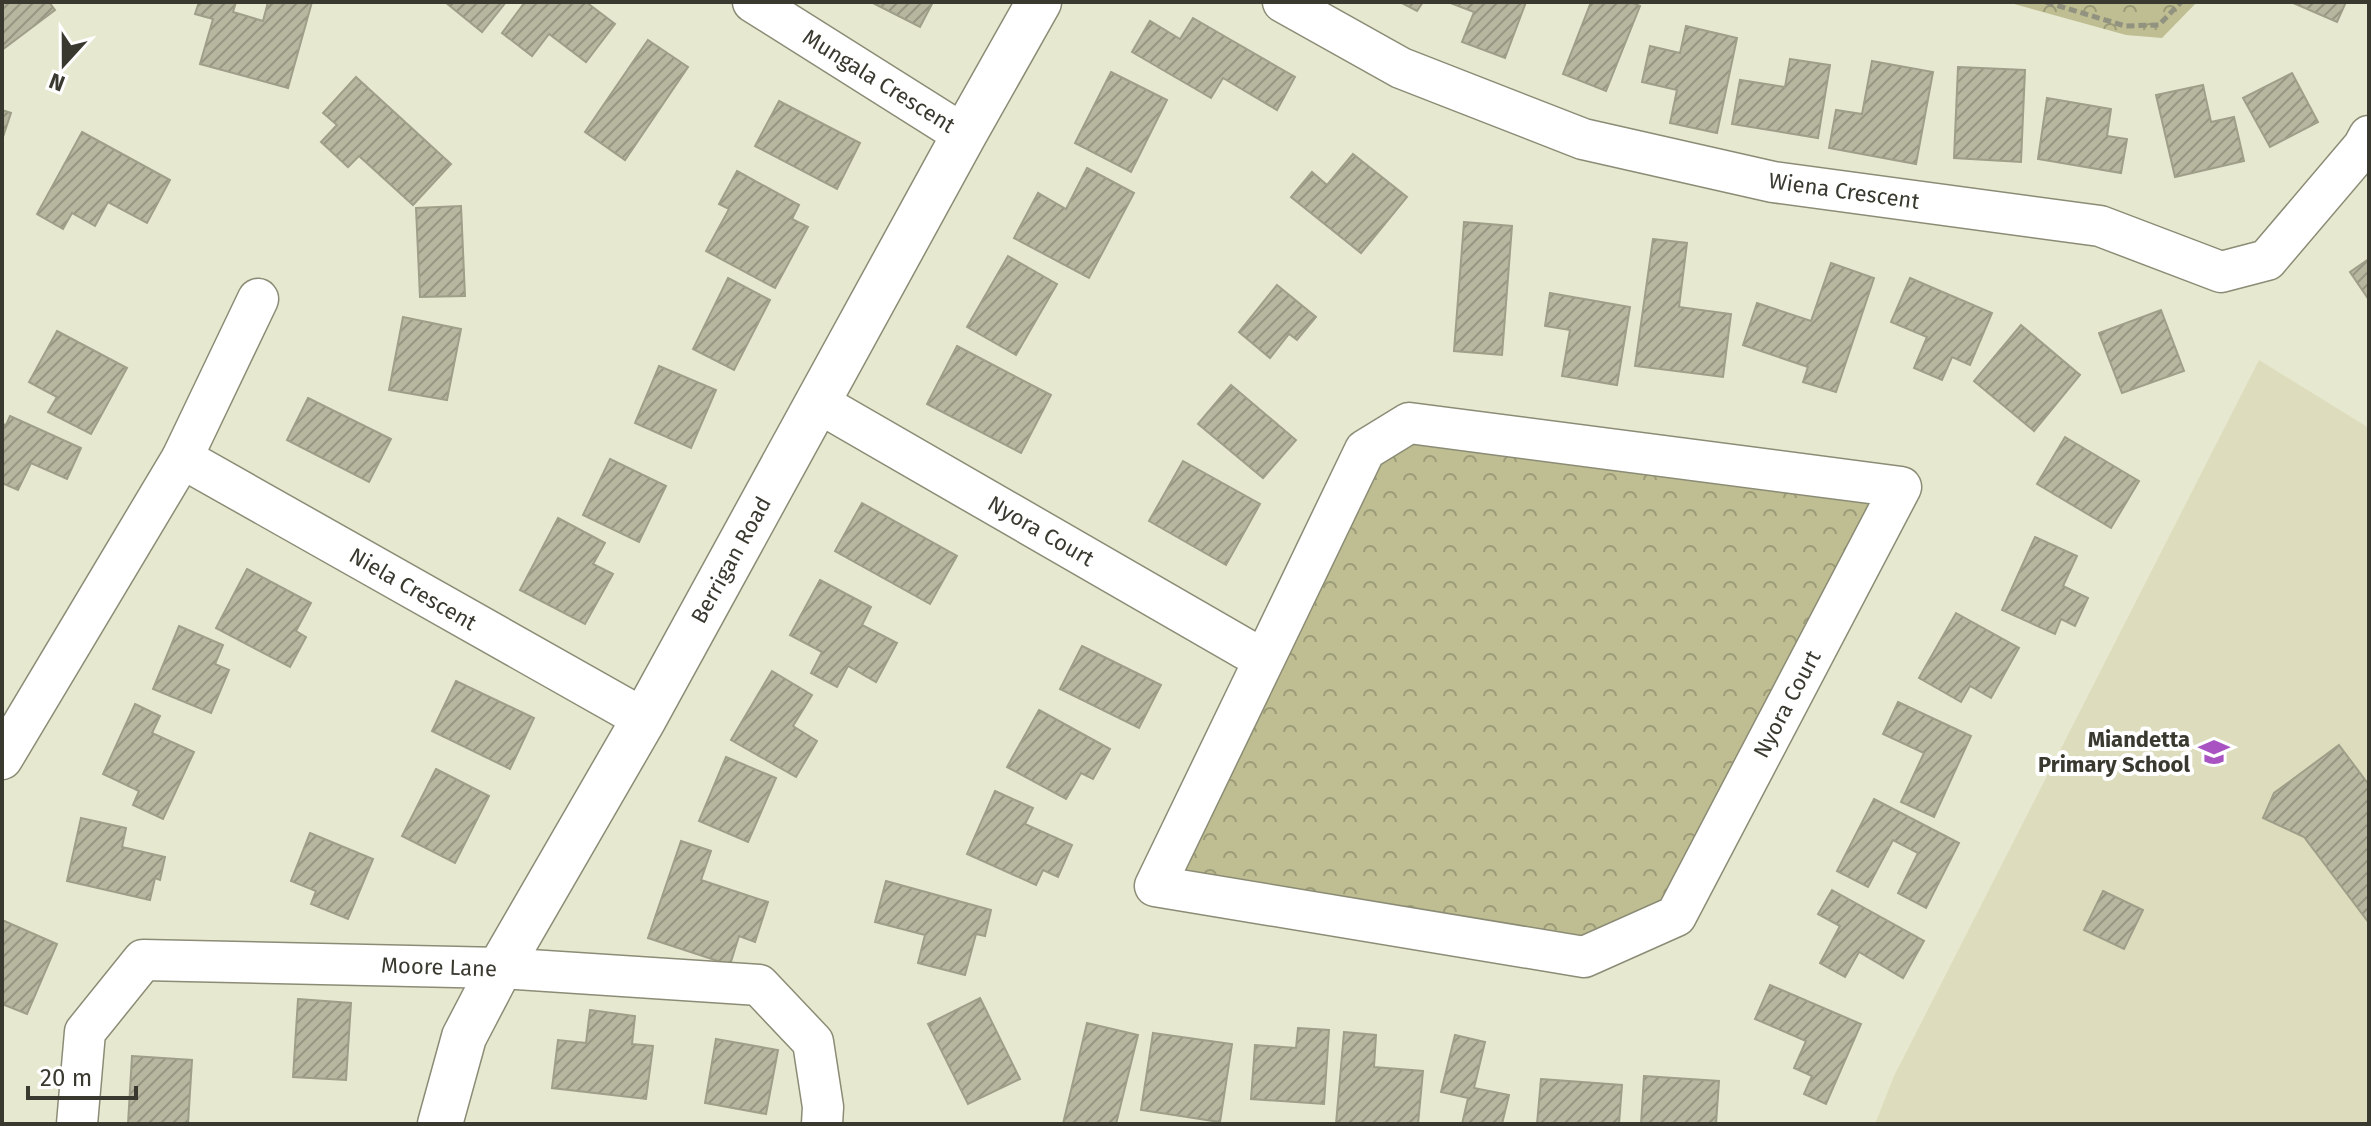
<svg xmlns="http://www.w3.org/2000/svg" width="2371" height="1126" viewBox="0 0 2371 1126" font-family="'Fira Sans',sans-serif">
<defs>
<pattern id="forest-crowns" width="20" height="18" patternUnits="userSpaceOnUse" patternTransform="scale(2)"><rect width="20" height="18" fill="#bebe92"/><path d="M2 6a3 3 0 1 1 6 0M12 15a3 3 0 1 1 6 0" fill="none" stroke="#9b9b78"/></pattern>
<pattern id="building-hatch" width="6" height="6" patternUnits="userSpaceOnUse" patternTransform="scale(2)"><rect width="6" height="6" fill="#b7b7a0"/><path d="M-1 1l2-2M0 6l6-6M5 7l2-2" fill="none" stroke="#969683"/></pattern>
</defs>
<rect width="100%" height="100%" fill="#e7e8d0"/>
<path fill="#ddddbe" d="M2259,360L2369,428V1124H1875L1894,1076Z"/>
<g fill="url(#forest-crowns)">
<path d="M2007,2H2197L2162,38L2126,35Z"/>
<path d="M1423,436L1878,501L1667,904L1578,945L1178,874L1372,461Z"/>
</g>
<g fill="url(#building-hatch)" stroke="#9f9f89" stroke-width="2">
<path d="M2,2H49L55,10L2,50Z"/>
<path d="M199,2H236L233,12L263,21L268,2H312L288,88L200,64L213,19L195,14Z"/>
<path d="M445,2H506L482,32Z"/>
<path d="M525,2H586L615,24L586,62L549,34L532,56L502,33Z"/>
<path d="M871,2H933L920,27Z"/>
<path d="M1400,2H1423L1417,11Z"/>
<path d="M1448,2H1526L1505,58L1462,42L1474,12Z"/>
<path d="M1591,2H1631L1640,6L1606,91L1563,74Z"/>
<path d="M2291,2H2346L2337,22Z"/>
<path d="M1193,18L1295,77L1277,110L1223,78L1211,98L1132,52L1150,21L1180,39Z"/>
<path d="M1686,26L1737,38L1717,133L1670,123L1677,90L1642,82L1650,46L1680,53Z"/>
<path d="M648,40L688,67L625,160L585,132Z"/>
<path d="M1790,59L1830,65L1818,138L1732,124L1740,80L1785,87Z"/>
<path d="M1872,61L1933,72L1916,164L1829,148L1836,110L1862,114Z"/>
<path d="M1958,67L2025,70L2021,162L1954,158Z"/>
<path d="M1111,72L1167,100L1131,172L1075,143Z"/>
<path d="M2292,73L2318,122L2270,147L2243,98Z"/>
<path d="M356,77L451,164L413,205L359,156L348,167L321,142L337,125L323,113Z"/>
<path d="M2203,85L2211,122L2234,117L2244,161L2175,177L2156,95Z"/>
<path d="M2047,98L2111,109L2107,136L2127,139L2121,173L2038,159Z"/>
<path d="M779,101L860,143L837,189L755,146Z"/>
<path d="M2,110L11,113L2,140Z"/>
<path d="M82,132L170,180L147,223L108,202L95,226L72,213L63,229L37,214Z"/>
<path d="M1353,154L1407,197L1361,253L1291,197L1312,172L1327,185Z"/>
<path d="M1087,168L1134,193L1089,278L1014,238L1038,193L1066,209Z"/>
<path d="M737,171L799,205L792,219L808,227L775,288L706,251L729,209L719,204Z"/>
<path d="M461,206L465,296L420,297L416,208Z"/>
<path d="M1464,222L1512,226L1502,355L1454,351Z"/>
<path d="M1653,239L1687,243L1679,307L1731,314L1723,377L1635,366Z"/>
<path d="M1008,256L1057,284L1016,355L967,327Z"/>
<path d="M2369,259V300L2350,272Z"/>
<path d="M1831,263L1874,278L1836,392L1803,382L1808,367L1743,345L1757,303L1811,321Z"/>
<path d="M728,278L770,300L734,370L693,349Z"/>
<path d="M1910,278L1992,313L1970,365L1952,357L1942,380L1914,368L1927,337L1891,322Z"/>
<path d="M1277,285L1316,317L1297,340L1289,334L1270,358L1239,332Z"/>
<path d="M1550,293L1630,307L1617,385L1562,376L1570,330L1545,326Z"/>
<path d="M2161,310L2184,371L2122,393L2099,333Z"/>
<path d="M403,317L461,329L447,400L389,390Z"/>
<path d="M2021,325L2080,375L2034,431L1974,381Z"/>
<path d="M57,331L127,368L91,434L48,412L57,397L29,382Z"/>
<path d="M957,346L1051,395L1021,453L927,404Z"/>
<path d="M659,366L716,390L691,448L635,423Z"/>
<path d="M1231,385L1296,440L1263,478L1198,424Z"/>
<path d="M308,398L391,439L369,482L287,440Z"/>
<path d="M10,416L81,448L67,479L31,463L18,490L2,483V424L6,425Z"/>
<path d="M2065,437L2139,481L2111,528L2037,484Z"/>
<path d="M610,459L666,486L639,542L583,515Z"/>
<path d="M1183,461L1260,504L1226,565L1149,521Z"/>
<path d="M862,503L957,556L930,604L835,551Z"/>
<path d="M558,518L605,543L593,564L613,574L585,624L520,590Z"/>
<path d="M2035,537L2077,556L2063,586L2088,598L2075,626L2061,619L2055,634L2002,610Z"/>
<path d="M247,569L311,603L296,631L306,637L290,667L216,628Z"/>
<path d="M820,580L871,607L862,625L897,643L876,682L848,666L837,687L811,673L822,652L790,635Z"/>
<path d="M1956,613L2019,648L1991,698L1970,686L1961,702L1919,678Z"/>
<path d="M179,626L223,645L215,664L229,670L211,713L153,689Z"/>
<path d="M1082,646L1161,685L1139,728L1060,689Z"/>
<path d="M772,671L812,695L793,726L817,741L796,777L731,740Z"/>
<path d="M456,681L534,718L510,769L432,731Z"/>
<path d="M1898,702L1971,736L1934,817L1901,802L1924,753L1883,734Z"/>
<path d="M135,704L160,716L152,733L194,752L163,819L133,805L139,791L103,774Z"/>
<path d="M1039,710L1110,749L1093,779L1081,773L1066,799L1007,767Z"/>
<path d="M2339,745L2369,785V923L2304,837L2263,818L2274,793Z"/>
<path d="M726,757L776,778L748,842L699,821Z"/>
<path d="M436,769L489,796L455,863L402,836Z"/>
<path d="M995,791L1033,808L1025,824L1072,845L1058,877L1043,870L1036,885L967,854Z"/>
<path d="M1874,799L1959,843L1926,908L1898,893L1918,853L1893,840L1868,887L1837,871Z"/>
<path d="M81,818L126,828L122,847L165,857L160,880L155,878L150,900L67,881Z"/>
<path d="M310,833L373,859L348,919L311,904L316,891L291,881Z"/>
<path d="M681,841L711,851L701,880L768,902L755,942L739,936L730,965L648,938Z"/>
<path d="M886,881L991,910L985,936L976,934L965,975L918,963L925,935L875,922Z"/>
<path d="M1832,890L1924,941L1903,978L1859,952L1845,977L1820,963L1840,926L1818,914Z"/>
<path d="M2103,891L2143,910L2124,949L2084,930Z"/>
<path d="M2,920L57,944L27,1014L2,1004Z"/>
<path d="M1770,985L1861,1024L1826,1104L1804,1094L1812,1076L1794,1068L1806,1041L1755,1019Z"/>
<path d="M980,998L1020,1079L968,1104L928,1024Z"/>
<path d="M298,999L351,1003L346,1080L293,1077Z"/>
<path d="M590,1010L635,1016L632,1044L653,1046L646,1099L552,1088L558,1040L586,1043Z"/>
<path d="M1087,1023L1138,1035L1116,1124H1063Z"/>
<path d="M1298,1028L1329,1030L1324,1104L1251,1099L1255,1045L1296,1048Z"/>
<path d="M1344,1032L1376,1035L1374,1067L1423,1071L1418,1124H1336Z"/>
<path d="M1153,1033L1232,1044L1220,1122L1141,1110Z"/>
<path d="M1455,1035L1485,1042L1474,1088L1509,1095L1502,1124H1462L1468,1098L1441,1092Z"/>
<path d="M716,1039L778,1050L766,1114L705,1103Z"/>
<path d="M132,1056L192,1060L188,1124H128Z"/>
<path d="M1644,1076L1719,1081L1716,1124H1641Z"/>
<path d="M1541,1079L1622,1085L1619,1124H1537Z"/>
</g>
<g fill="none" stroke-linecap="round" stroke-linejoin="round">
<g stroke="#8c8c76" stroke-width="43">
<g id="minor">
<path d="M753,2L964,135"/>
<path d="M1283,2L1401,68L1583,139L1773,182L2100,226L2221,272L2267,260L2363,147L2369,136"/>
<path d="M817,402L1264,660L1365,450L1409,423L1901,487L1676,916L1584,957L1155,886L1264,660"/>
<path d="M182,458L644,719"/>
<path d="M2,759L182,458L258,299"/>
<path d="M77,1124L85,1032L143,960L500,968L759,985L813,1042L823,1107L822,1124"/>
</g>
</g>
<g stroke="#8c8c76" stroke-width="47">
<path id="tertiary" d="M440,1124L464,1037L500,968L644,719L964,135L1039,2"/>
</g>
<path stroke="#929281" stroke-width="5" stroke-dasharray="8 4" stroke-linecap="butt" d="M2046,2L2125,26L2159,25L2181,2"/>
<use href="#minor" stroke="#fff" stroke-width="40"/>
<use href="#tertiary" stroke="#fff" stroke-width="44"/>
</g>
<defs>
<g id="school-bare" transform="scale(2.4)"><path d="M0-5L7-2L0 1L-7-2ZM-4 1L0 2.5L4 1V4Q0 6-4 4Z" fill="#a853c1" stroke="#fff" stroke-width="2.5" paint-order="stroke"/></g>
</defs>
<g fill-rule="evenodd">
<use href="#school-bare" x="2214" y="752"/>
</g>
<g text-anchor="middle" dominant-baseline="central" stroke-width="8" stroke-linejoin="round" paint-order="stroke">
<g font-size="22" fill="#393930" stroke="#fff">
<text transform="translate(879 81) rotate(32)">Mungala Crescent</text>
<text transform="translate(1844 191) rotate(8)">Wiena Crescent</text>
<text transform="translate(1041 531) rotate(30)">Nyora Court</text>
<text transform="translate(731 560) rotate(-61)">Berrigan Road</text>
<text transform="translate(413 589) rotate(30)">Niela Crescent</text>
<text transform="translate(1787 704) rotate(-62)">Nyora Court</text>
<text transform="translate(439 967) rotate(2)">Moore Lane</text>
</g>
<g font-size="22" font-weight="bold" fill="#393930" stroke="#fff" text-anchor="end">
<text x="2190" y="739">Miandetta<tspan x="2190" dy="25">Primary School</tspan></text>
</g>
</g>
<rect width="2371" height="1126" fill="none" stroke="#393930" stroke-width="8"/>
<g transform="translate(64 64) rotate(201)" stroke="#ffffff" stroke-width="6" paint-order="stroke">
<path d="M0-6L14 30L0 20L-14 30Z" fill="#393930"/>
<text y="-12" font-size="22" font-weight="bold" text-anchor="middle" fill="#393930">N</text>
</g>
<path d="M28 1086v12h108v-12" fill="none" stroke="#393930" stroke-width="4"/>
<text x="40" y="1086" font-size="24" fill="#393930" stroke="#ffffff" stroke-width="6" paint-order="stroke">20 m</text>
</svg>
